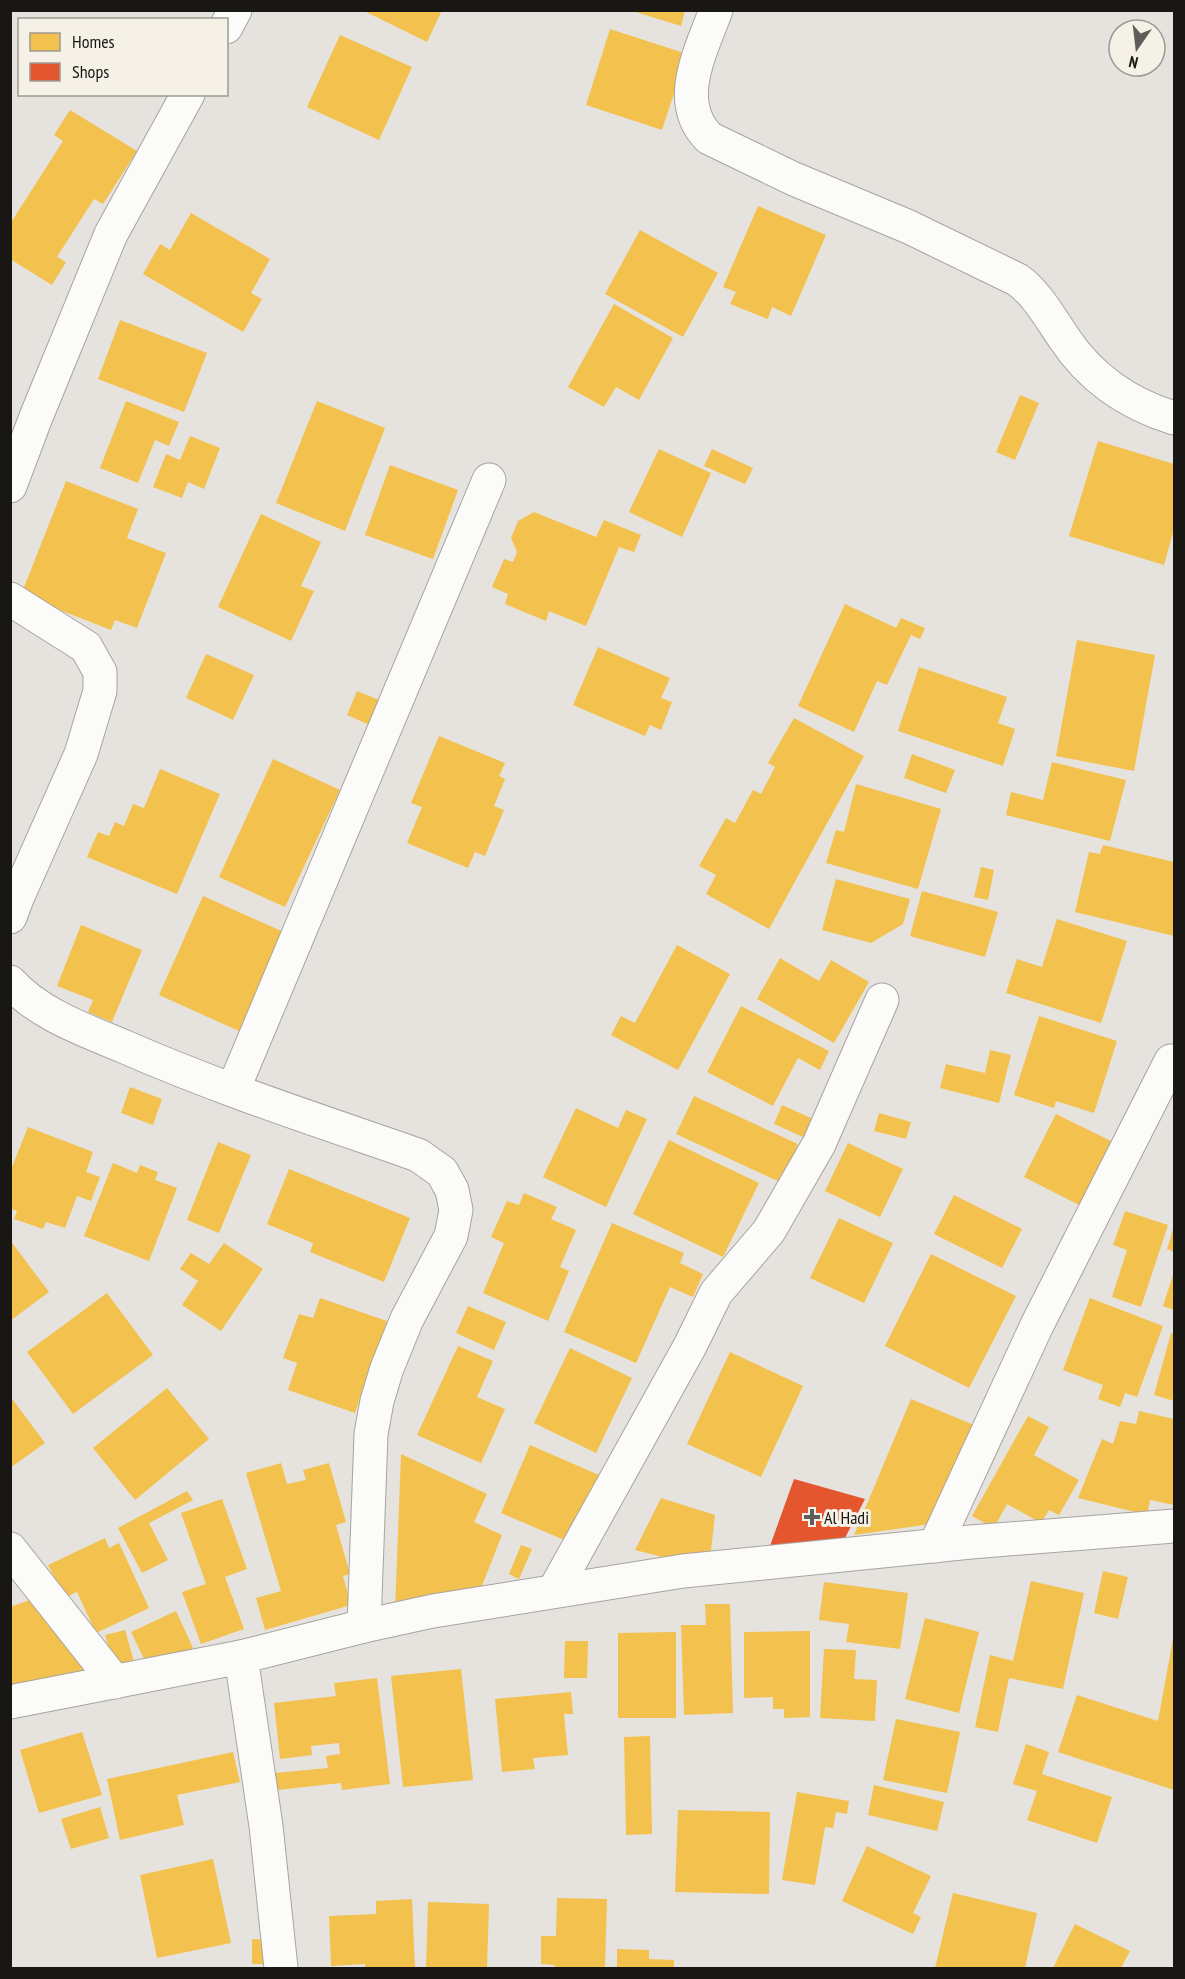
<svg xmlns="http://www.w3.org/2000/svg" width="1185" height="1979" viewBox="0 0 1185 1979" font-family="'PT Sans Narrow',sans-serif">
<rect width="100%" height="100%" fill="#e6e3de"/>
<g fill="#f2c14e">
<path d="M362,10H442L427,42Z"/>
<path d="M629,10H685L681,26Z"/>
<path d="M610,29L687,54L662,130L586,105Z"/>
<path d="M340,35L412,67L379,140L307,107Z"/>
<path d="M70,110L137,151L103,204L94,199L57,257L66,262L52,285L10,259V224L63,141L54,135Z"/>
<path d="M758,206L826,235L791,316L772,307L768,319L730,304L736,292L723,287Z"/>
<path d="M191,213L270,259L251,293L262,299L243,332L143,274L160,244L170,250Z"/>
<path d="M640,230L718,273L683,337L605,294Z"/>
<path d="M614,304L673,338L639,400L616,387L604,407L568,387Z"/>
<path d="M120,320L207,353L184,412L98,379Z"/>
<path d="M1020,395L1039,403L1015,460L996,452Z"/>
<path d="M126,401L179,422L169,446L155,440L138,483L100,468Z"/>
<path d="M317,401L385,428L345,531L276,503Z"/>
<path d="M190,436L220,448L204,489L188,482L182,498L153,487L166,454L180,460Z"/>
<path d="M1098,441L1174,464V529L1164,565L1069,536Z"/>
<path d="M659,449L711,473L682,537L629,512Z"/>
<path d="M712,449L753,468L745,484L704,466Z"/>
<path d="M390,465L458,490L433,559L365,535Z"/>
<path d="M66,481L138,509L127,538L166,553L137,628L115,620L111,630L21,595Z"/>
<path d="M534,512L596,537L604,520L641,535L634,552L619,547L586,626L549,611L546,621L505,604L508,594L492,587L504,559L513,562L517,552L511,538L518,521Z"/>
<path d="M261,514L321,542L301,586L314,591L291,641L218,607Z"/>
<path d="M845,604L896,628L901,618L925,628L920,639L911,635L887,685L877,681L854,732L798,706Z"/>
<path d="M1077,640L1155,655L1134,771L1056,756Z"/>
<path d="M598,647L670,678L661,698L672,702L661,730L650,725L645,736L573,705Z"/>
<path d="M206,654L254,675L233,720L186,698Z"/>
<path d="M919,667L1007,697L998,723L1015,729L1003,766L898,731Z"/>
<path d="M357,691L392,705L381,730L347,715Z"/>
<path d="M794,718L864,756L769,929L706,894L716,875L699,866L726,818L735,823L753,790L761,794L775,767L768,763Z"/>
<path d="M439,736L505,763L499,776L505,779L494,806L504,810L485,856L475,852L468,868L407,843L422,807L411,803Z"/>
<path d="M912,754L955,770L946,793L904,778Z"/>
<path d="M273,759L340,790L285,907L219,877Z"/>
<path d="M1052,762L1126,780L1110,841L1006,815L1011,792L1043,800Z"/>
<path d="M160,769L220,794L177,894L87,857L98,832L109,836L115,822L124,826L133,804L144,808Z"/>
<path d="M856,784L941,809L918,889L826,863L836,830L844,832Z"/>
<path d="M1103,845L1174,862V936L1075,912L1089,852L1100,854Z"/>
<path d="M981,867L994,870L988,900L974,897Z"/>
<path d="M836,879L910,899L903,924L871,943L822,930Z"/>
<path d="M922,891L998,912L985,957L910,936Z"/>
<path d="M203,896L286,933L241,1032L159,995Z"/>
<path d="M1057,919L1127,941L1101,1023L1006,993L1017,959L1042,967Z"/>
<path d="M81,925L142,950L112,1022L88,1012L93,1000L57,986Z"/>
<path d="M677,945L730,974L678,1070L611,1035L621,1016L635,1023Z"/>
<path d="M780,958L819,981L831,960L869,982L834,1043L757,999Z"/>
<path d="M741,1006L829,1051L820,1070L798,1058L773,1106L707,1072Z"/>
<path d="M1039,1016L1117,1041L1094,1113L1056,1101L1054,1108L1014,1095Z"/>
<path d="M990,1050L1011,1055L999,1103L940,1088L946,1064L985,1073Z"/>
<path d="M130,1087L162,1099L153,1125L121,1113Z"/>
<path d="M694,1096L798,1144L782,1183L676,1134Z"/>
<path d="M782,1105L820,1122L812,1141L774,1124Z"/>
<path d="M576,1108L618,1128L626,1110L647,1119L606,1207L543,1177Z"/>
<path d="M879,1113L911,1122L906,1139L874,1131Z"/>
<path d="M1056,1114L1119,1145L1087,1209L1024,1177Z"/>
<path d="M28,1127L93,1152L86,1172L100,1177L91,1201L77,1196L65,1228L46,1222L43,1229L14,1219L17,1211L10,1208V1172Z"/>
<path d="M669,1140L759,1183L723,1257L633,1214Z"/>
<path d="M218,1142L251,1155L219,1233L187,1220Z"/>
<path d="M848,1143L903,1169L880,1217L825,1191Z"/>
<path d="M113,1163L137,1173L140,1165L158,1172L155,1180L177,1188L149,1261L84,1236Z"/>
<path d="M289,1169L410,1218L384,1282L310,1252L313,1243L267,1224Z"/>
<path d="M524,1193L557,1207L551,1219L576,1230L560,1267L569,1271L548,1321L483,1293L504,1243L491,1237L507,1201L519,1205Z"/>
<path d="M954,1195L1022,1229L1002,1268L934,1234Z"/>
<path d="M1125,1211L1168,1225L1141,1307L1112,1297L1127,1250L1113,1245Z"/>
<path d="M839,1218L893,1243L864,1303L810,1278Z"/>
<path d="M612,1223L684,1253L680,1263L703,1274L693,1297L670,1287L636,1363L564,1332Z"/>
<path d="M1174,1226V1252L1167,1249Z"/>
<path d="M10,1240L49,1292L10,1321Z"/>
<path d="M224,1243L263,1269L221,1331L182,1305L198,1281L180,1269L191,1253L209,1264Z"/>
<path d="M931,1254L1016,1296L969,1388L885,1346Z"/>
<path d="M1174,1272V1310L1163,1306Z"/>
<path d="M107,1293L153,1355L73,1414L27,1352Z"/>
<path d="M320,1298L387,1321L380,1341L390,1345L373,1393L363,1389L355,1413L288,1390L297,1363L283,1358L299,1314L313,1318Z"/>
<path d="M1090,1298L1163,1326L1137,1397L1125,1393L1120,1407L1098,1399L1103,1385L1063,1370Z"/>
<path d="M468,1306L506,1322L494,1350L456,1333Z"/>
<path d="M1171,1333L1174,1334V1401L1154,1395Z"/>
<path d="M458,1346L493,1361L477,1397L505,1409L481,1463L417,1435Z"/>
<path d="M570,1348L632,1378L596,1453L534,1423Z"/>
<path d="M730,1352L803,1386L761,1477L687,1444Z"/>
<path d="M167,1388L209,1439L135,1500L93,1448Z"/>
<path d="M10,1396L45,1443L10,1468Z"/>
<path d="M911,1399L979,1427L938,1523L854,1535Z"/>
<path d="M1139,1411L1174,1419V1505L1150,1500L1147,1515L1078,1498L1102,1439L1113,1444L1120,1421L1136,1424Z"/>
<path d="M1028,1416L1049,1427L1034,1455L1079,1480L1059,1515L1049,1510L1041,1523L1007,1504L994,1528L972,1516Z"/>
<path d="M530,1445L599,1475L569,1542L501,1513Z"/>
<path d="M401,1454L487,1494L474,1522L502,1535L476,1601L395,1611Z"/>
<path d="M281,1463L287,1484L306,1480L303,1470L329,1463L346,1522L336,1525L350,1574L343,1576L351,1605L265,1630L256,1598L281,1591L246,1473Z"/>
<path d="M187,1491L193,1500L149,1523L168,1560L142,1573L118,1528Z"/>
<path d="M661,1498L715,1515L710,1559L674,1560L635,1550Z"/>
<path d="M222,1499L247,1569L225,1577L244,1629L201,1644L182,1592L206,1584L181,1513Z"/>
<path d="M105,1538L109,1548L119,1543L149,1608L96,1633L77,1592L64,1598L48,1565Z"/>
<path d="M521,1545L532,1549L519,1579L509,1574Z"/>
<path d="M1103,1571L1128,1577L1118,1619L1094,1613Z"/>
<path d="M1031,1581L1084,1593L1063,1689L1009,1678L998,1732L975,1727L990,1655L1013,1661Z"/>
<path d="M824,1582L908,1593L900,1649L846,1642L849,1624L819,1620Z"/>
<path d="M38,1597L90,1677L40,1693L33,1681L10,1689V1607Z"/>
<path d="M705,1604H730L733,1713L684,1715L681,1625H706Z"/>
<path d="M176,1611L193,1648L149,1669L131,1632Z"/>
<path d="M925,1618L979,1632L959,1713L905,1699Z"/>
<path d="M125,1630L134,1662L114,1667L105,1635Z"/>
<path d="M810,1631V1717L784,1718V1709H773V1697L744,1698V1632Z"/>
<path d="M676,1632V1718H618V1633Z"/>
<path d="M1173,1639L1174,1790L1058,1752L1077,1695L1158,1721Z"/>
<path d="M565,1641H588L587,1678H564Z"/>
<path d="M824,1649L856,1650L854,1679L877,1680L875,1721L820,1718Z"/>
<path d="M461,1669L473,1780L403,1787L391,1676Z"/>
<path d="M377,1678L390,1784L342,1790L341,1783L277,1790L275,1773L328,1768L326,1756L340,1754L339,1743L311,1746L312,1755L280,1759L274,1703L336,1696L334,1683Z"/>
<path d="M571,1692L573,1714H564L568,1755L533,1758L535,1769L502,1772L495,1699Z"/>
<path d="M896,1719L960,1732L947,1793L883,1780Z"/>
<path d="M82,1732L102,1795L39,1813L20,1750Z"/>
<path d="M650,1736L652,1834L626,1835L624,1737Z"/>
<path d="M1026,1744L1049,1752L1042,1774L1112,1797L1097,1843L1027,1820L1037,1791L1013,1784Z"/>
<path d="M233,1752L240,1782L177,1795L184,1825L120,1840L107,1779Z"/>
<path d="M874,1785L944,1802L937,1831L868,1815Z"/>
<path d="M797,1792L849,1801L847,1814L836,1812L833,1828L825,1827L815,1885L782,1880Z"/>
<path d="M100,1807L109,1838L71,1849L61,1819Z"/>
<path d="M678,1810L770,1812L769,1894L675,1892Z"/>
<path d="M867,1846L931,1876L913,1913L921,1917L913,1934L842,1901Z"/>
<path d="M213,1859L231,1943L157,1958L140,1875Z"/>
<path d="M953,1893L1037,1913L1025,1968H935Z"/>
<path d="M557,1898L607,1899L605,1968H555V1965L541,1964V1936H556Z"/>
<path d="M412,1899L415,1968H365V1964L331,1966L329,1916L376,1914V1901Z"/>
<path d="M428,1902L489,1904L487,1968H426Z"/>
<path d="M1075,1924L1130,1951L1121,1968H1053Z"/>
<path d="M252,1939L274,1940V1964H252Z"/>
<path d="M617,1949L649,1950V1959L674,1960V1968H617Z"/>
</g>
<path fill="#e4572e" d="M794,1479L865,1499L845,1538L770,1546Z"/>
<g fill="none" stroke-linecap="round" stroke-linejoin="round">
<g stroke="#a7a4a0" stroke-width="35">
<g id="minor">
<path d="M716,10C701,51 673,102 709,138L794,179L909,227L1018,280C1038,295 1050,318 1064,338C1091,379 1128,404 1174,418"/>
<path d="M226,27L235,10"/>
<path d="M10,486L36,417L111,234L188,94"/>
<path d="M10,599L86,647L100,672V691L81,754L18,896L10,917"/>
<path d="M10,982C40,1015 85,1030 125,1047C221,1089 320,1121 418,1155L442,1172L452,1190L456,1210L451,1236L407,1319L387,1368L377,1401L371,1434L364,1626"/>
<path d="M233,1090L489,480"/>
<path d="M935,1546L1037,1325L1171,1061"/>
<path d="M10,1549L115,1682"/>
<path d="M554,1591L690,1346L716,1293L769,1231L819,1144L882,1000"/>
<path d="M241,1657L266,1826L281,1968"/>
<path d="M10,1702L241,1657L364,1626L433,1611L683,1571L971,1542L1174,1526"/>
</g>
</g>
<use href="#minor" stroke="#fbfbfa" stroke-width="33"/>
</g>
<path fill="#605e5b" stroke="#f6f1e7" stroke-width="2" d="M809 1508h6v6h6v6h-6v6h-6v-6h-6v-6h6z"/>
<g text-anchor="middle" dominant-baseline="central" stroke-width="6" stroke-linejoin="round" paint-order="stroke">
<g font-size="18" fill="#181714" stroke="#f6f1e7" text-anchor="start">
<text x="824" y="1517">Al Hadi</text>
</g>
</g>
<rect width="1185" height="1979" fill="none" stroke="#181714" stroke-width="24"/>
<rect x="18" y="18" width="210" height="78" fill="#f6f1e7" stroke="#9d9a93" stroke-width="1.5"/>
<rect x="30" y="33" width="30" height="18" fill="#f2c14e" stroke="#9d9a93" stroke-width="1.5"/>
<text x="72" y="48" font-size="18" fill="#181714">Homes</text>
<rect x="30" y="63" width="30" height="18" fill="#e4572e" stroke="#9d9a93" stroke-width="1.5"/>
<text x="72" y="78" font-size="18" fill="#181714">Shops</text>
<g transform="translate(1137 48) rotate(194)"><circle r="28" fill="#f6f1e7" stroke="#9d9a93" stroke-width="1.5"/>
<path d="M0-4.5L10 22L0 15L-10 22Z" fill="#605e5b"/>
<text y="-9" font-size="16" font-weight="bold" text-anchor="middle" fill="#181714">N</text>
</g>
</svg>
